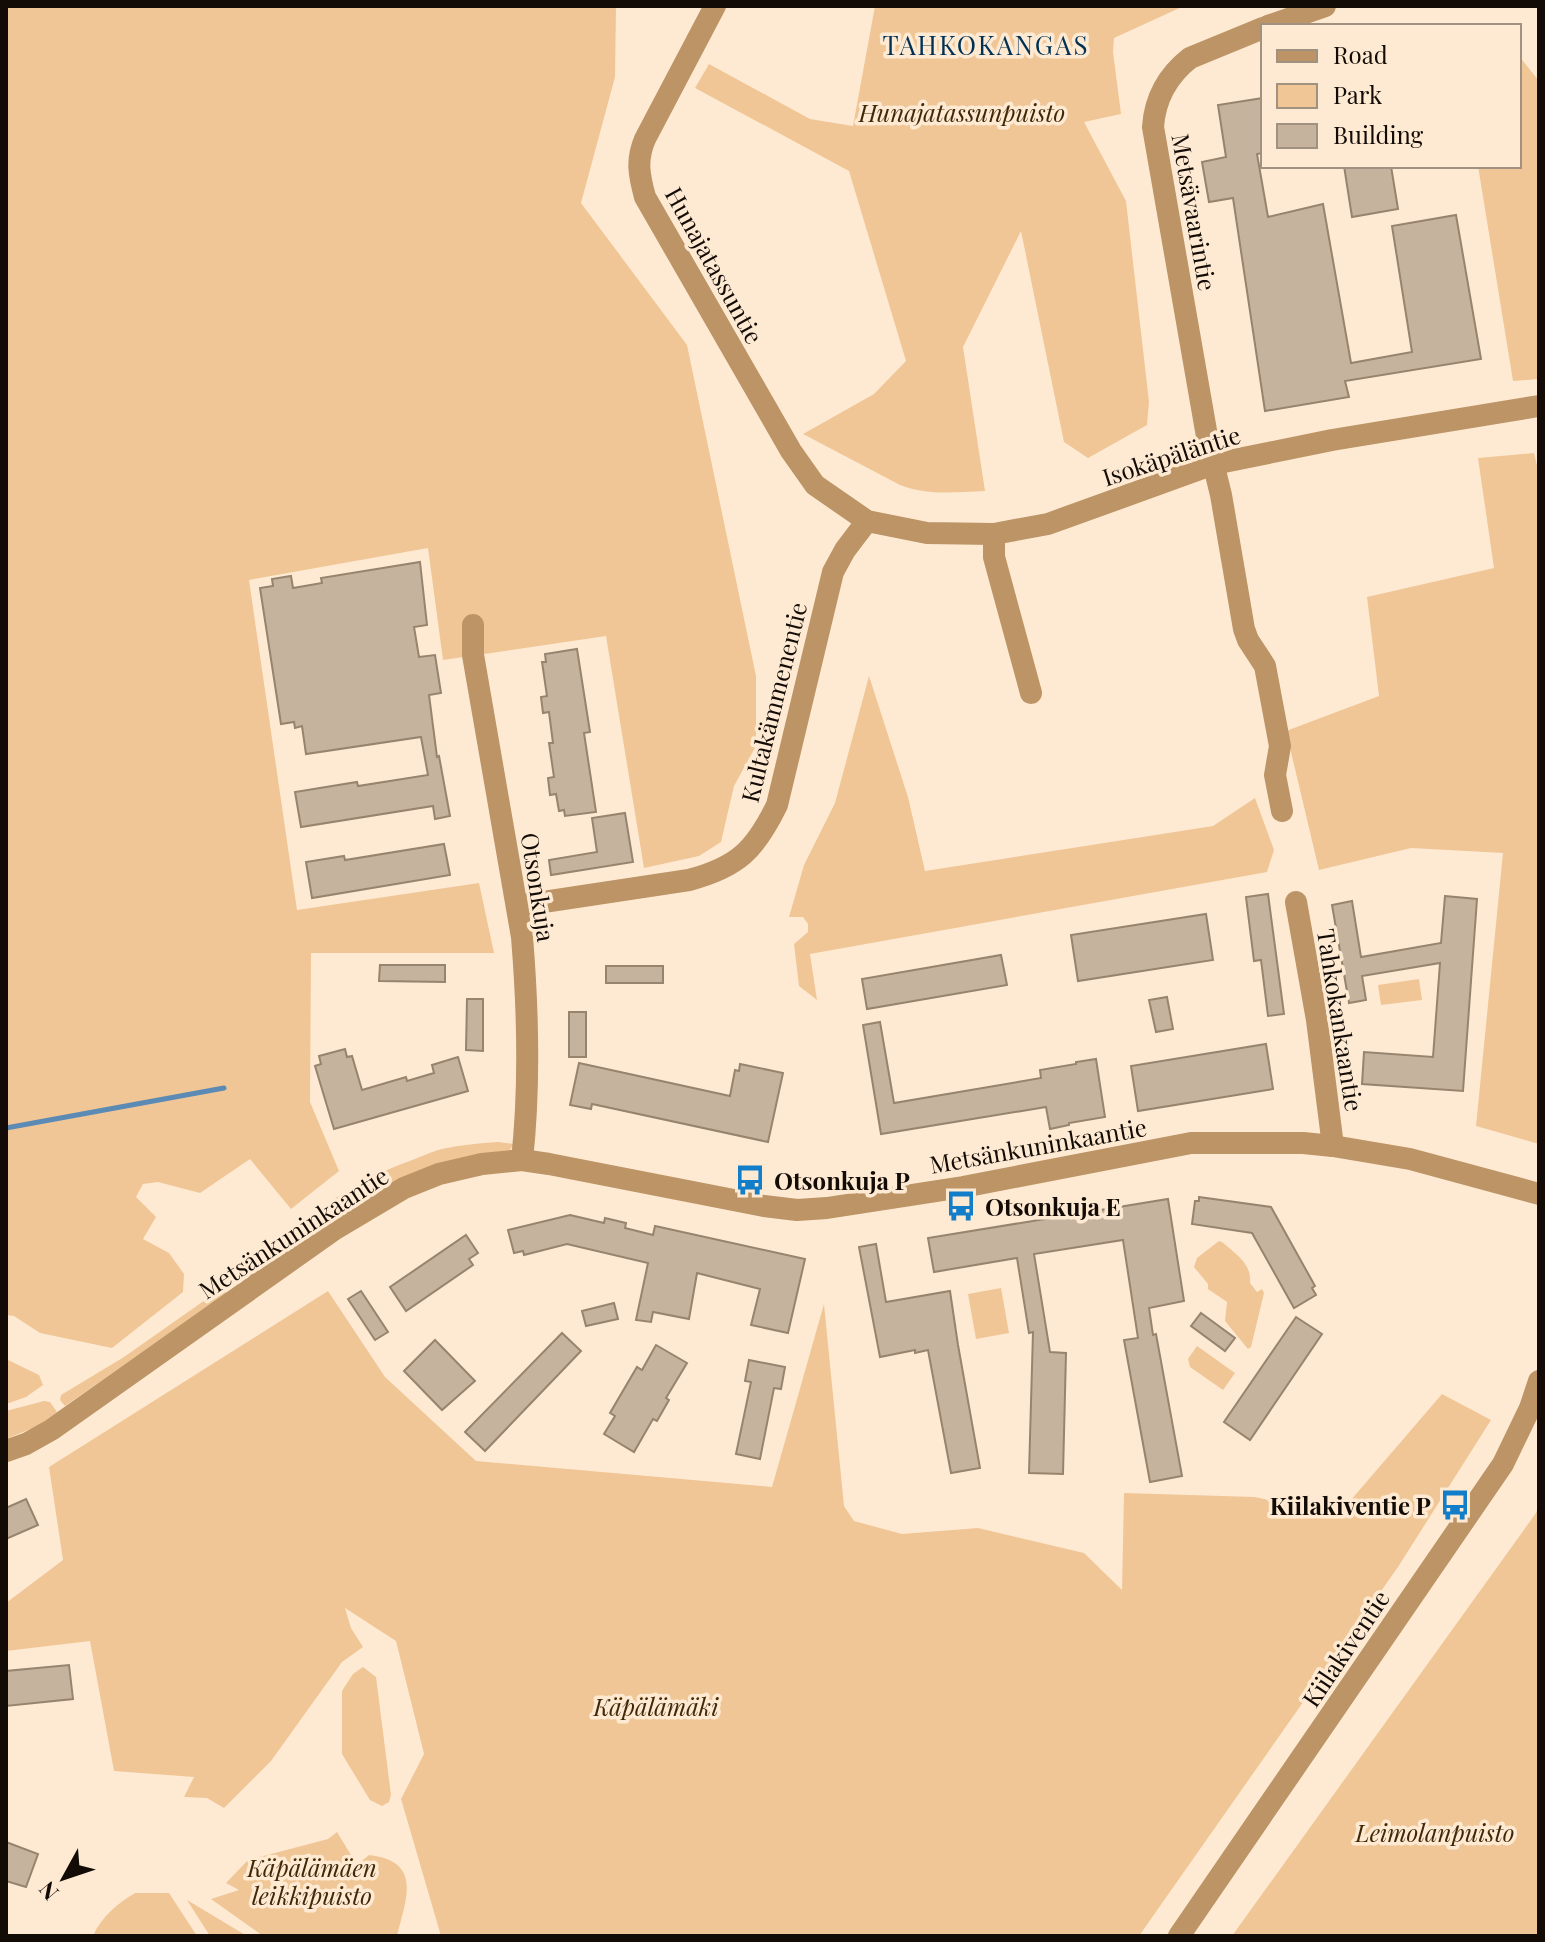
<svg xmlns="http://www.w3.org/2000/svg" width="1545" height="1942" viewBox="0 0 1545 1942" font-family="'Playfair Display',serif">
<rect width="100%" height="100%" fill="#feead3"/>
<g fill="#f0c696">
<path d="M6,6H616L615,77L581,203L687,345L756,676V746L734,786L721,842L699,856L644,868L606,636L443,660L428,548L249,580L297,910L479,883L494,953H311L310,1102L339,1171L291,1209L250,1159L200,1193L158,1182L143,1184L136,1197L156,1217L143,1239L169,1253L184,1274L183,1292L112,1348L40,1333L14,1316L6,1315Z"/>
<path d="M875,6H1184L1114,38L1113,52L1121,114L1084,122L1126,201L1149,402L1147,425L1088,458L1064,442L1021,231L963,347L985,491C956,492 928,496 900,485L803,434L874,394L906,361L849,171L695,88L709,64L810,119L853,126Z"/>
<path d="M1519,56L1539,81V379L1513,381L1478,166H1519Z"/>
<path d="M1534,453L1539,474V1144L1476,1126L1503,853L1411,848L1319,870L1286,731L1379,696L1367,597L1494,568L1478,458Z"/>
<path d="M869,676L908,797L925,871L1213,826L1255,798L1274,850L1267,872L810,954L817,1000L799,986L794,944L808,932V924L803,917H789L804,865L835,803Z"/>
<path d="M1419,979L1422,1000L1381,1005L1378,985Z"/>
<path d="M498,1142L514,1144L508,1152L483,1156L246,1280L237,1276C291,1229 339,1187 407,1162C418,1158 430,1152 442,1149C461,1145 479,1143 498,1142Z"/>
<path d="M1219,1241L1222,1242C1236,1254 1252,1264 1250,1283L1257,1292L1262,1289L1264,1293L1251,1347L1248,1349L1225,1321L1227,1302L1208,1289V1284L1194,1267L1197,1258Z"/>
<path d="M225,1286L226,1294L65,1406L60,1400L61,1395L124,1357Z"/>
<path d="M1001,1288L1009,1333L976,1339L968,1294Z"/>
<path d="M328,1291L385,1377L476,1461L772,1487L824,1304L844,1506L854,1521L902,1534L978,1528L1084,1553L1122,1590L1124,1493L1255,1497L1338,1515L1442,1394L1491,1420L1398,1567L1139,1936H441L401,1799L424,1754L396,1641L345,1608L351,1628L363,1647L342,1662L271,1761L224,1808L207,1798L184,1797L194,1777L114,1771L90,1641L6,1651V1603L63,1560L49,1467Z"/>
<path d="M1197,1346L1235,1373L1223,1390L1190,1367L1188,1359Z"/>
<path d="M6,1359L39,1375L43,1385L26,1397L6,1404Z"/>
<path d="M44,1401L50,1402L57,1412L38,1426L6,1439V1411Z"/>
<path d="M1539,1505V1936H1232L1536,1513Z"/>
<path d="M363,1667L376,1677L391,1795L389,1802L382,1806L370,1800L342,1754V1691L353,1674Z"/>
<path d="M337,1832L357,1865L369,1855C423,1861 406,1899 397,1936H263L211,1899L239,1890L226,1883L248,1860L328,1839Z"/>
<path d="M135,1893H169L197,1936H93C101,1917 118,1903 135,1893Z"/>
<path d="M187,1900L247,1936H210Z"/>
</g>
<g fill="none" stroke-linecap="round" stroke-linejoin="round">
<path stroke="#5b8ab4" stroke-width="5" d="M6,1128L224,1088"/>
</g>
<g fill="#c6b39d" stroke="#96846f" stroke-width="2">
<path d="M1263,98V153L1257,154L1268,217L1323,204L1351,363L1412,352L1392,226L1456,215L1481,359L1345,381L1349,397L1265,411L1233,198L1209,202L1202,162L1226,157L1218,105Z"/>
<path d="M1344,166H1391L1398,209L1352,217Z"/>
<path d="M420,562L427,625L414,627L419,657L435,655L441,693L429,695L437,757L439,756L450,816L435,819L433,806L301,827L295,792L357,782L358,786L428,775L421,737L306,754L302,726L295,728L294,722L281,724L260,588L273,586L272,579L291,576L293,588L322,583L321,578Z"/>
<path d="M577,649L590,732L584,733L596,812L565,816L564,810L559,811L556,794L550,795L548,778L554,777L549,743H553L549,712L543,713L541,697L547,696L542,662H546L545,654Z"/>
<path d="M625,813L633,862L551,875L549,860L597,852L592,818Z"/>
<path d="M444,844L450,875L312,898L306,862L344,856L345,860Z"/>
<path d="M1268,894L1284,1014L1268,1016L1261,960L1254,961L1246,897Z"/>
<path d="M1445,896L1477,899L1463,1091L1362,1084L1364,1052L1433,1057L1440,963L1362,976L1366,1000L1349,1003L1332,905L1352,901L1361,957L1441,943Z"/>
<path d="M1206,914L1213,960L1078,981L1071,935Z"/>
<path d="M1001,955L1007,985L867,1009L862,979Z"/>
<path d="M380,965H445V982L379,981Z"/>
<rect x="606" y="966" width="57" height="17"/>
<path d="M1167,997L1173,1029L1156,1032L1149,1000Z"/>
<path d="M467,999H483V1051L466,1050Z"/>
<rect x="569" y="1012" width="17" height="45"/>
<path d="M880,1022L894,1103L1041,1078L1040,1070L1076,1064V1062L1096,1059L1105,1117L1069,1123V1125L1050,1129L1046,1107L881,1134L863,1025Z"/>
<path d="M1266,1044L1273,1089L1138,1111L1131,1066Z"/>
<path d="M345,1049L347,1057L352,1056L362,1090L406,1077L407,1081L434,1073L432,1065L458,1057L468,1091L334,1129L315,1066L321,1064L319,1056Z"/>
<path d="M579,1063L730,1096L735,1070L739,1071L740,1064L783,1073L768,1142L592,1104L591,1109L570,1105Z"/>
<path d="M1199,1197L1271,1207L1315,1286L1312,1288L1316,1295L1294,1308L1252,1233L1192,1224L1195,1201H1199Z"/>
<path d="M1168,1199L1184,1301L1149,1308L1153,1335L1156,1334L1182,1476L1150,1482L1124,1340L1138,1338L1123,1240L1034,1254L1050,1352L1066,1353L1063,1474L1029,1473L1033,1332L1029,1333L1017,1258L934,1272L928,1238Z"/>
<path d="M570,1215L604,1223L605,1218L626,1223L625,1228L653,1235L655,1226L805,1259L788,1333L751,1325L760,1289L697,1273L689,1319L653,1312L651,1322L636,1320L648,1263L567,1244L524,1255L523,1251L514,1253L508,1230Z"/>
<path d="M466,1235L478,1253L469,1259L473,1265L406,1311L390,1287Z"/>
<path d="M876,1244L886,1302L950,1291L958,1345L980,1468L951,1473L928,1350L915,1353V1350L880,1357L859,1247Z"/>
<path d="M361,1291L388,1332L375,1340L348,1299Z"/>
<path d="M614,1303L618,1319L586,1326L582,1311Z"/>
<path d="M1201,1313L1235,1338L1225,1351L1191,1326Z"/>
<path d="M1296,1317L1322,1334L1250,1440L1224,1422Z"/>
<path d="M562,1333L581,1351L485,1451L465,1432Z"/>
<path d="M435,1340L475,1381L442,1410L404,1371Z"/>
<path d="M656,1345L687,1363L666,1398L669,1400L657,1421L653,1419L634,1452L604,1434L615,1416L610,1413L637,1367L642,1370Z"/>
<path d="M749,1360L785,1367L781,1389L774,1388L760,1459L736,1454L751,1382L745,1381Z"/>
<path d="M26,1499L38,1525L6,1539V1508Z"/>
<path d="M69,1665L73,1699L6,1706V1671Z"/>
<path d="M6,1842L38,1854L26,1887L6,1881Z"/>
</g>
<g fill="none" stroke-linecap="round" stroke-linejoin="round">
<g stroke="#bc9466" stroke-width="22">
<path d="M715,6L645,139C636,160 639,175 645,197L791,451L815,485L867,521L927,533L994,534L1048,524L1214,464L1332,440L1539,406"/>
<path d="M1268,26L1325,6"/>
<path d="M1263,28L1190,58C1167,76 1155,98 1153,127L1208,442L1221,495L1244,629L1248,640L1265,666L1280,746L1275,775L1282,811"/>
<path d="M994,534V557L1031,693"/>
<path d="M473,625V655L522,937C528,1010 530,1087 522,1160"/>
<path d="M1296,902L1317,1020L1333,1146"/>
<path d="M517,906L689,880C738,867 755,850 777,805L833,572L845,550L867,521"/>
<path d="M6,1451L26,1444L51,1430L335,1229L404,1188L439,1174L482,1164L522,1160L549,1164L764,1206L797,1210L827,1208L963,1187L1191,1143H1303L1333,1146L1410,1159L1539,1194"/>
<path d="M1179,1936L1503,1464L1530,1408L1539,1381"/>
</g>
</g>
<defs>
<g id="bus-bare" transform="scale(2.4)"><path d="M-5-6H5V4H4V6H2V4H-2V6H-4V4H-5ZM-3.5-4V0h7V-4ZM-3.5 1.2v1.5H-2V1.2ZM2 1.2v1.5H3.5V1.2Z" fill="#127dc8" stroke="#feead3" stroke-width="2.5" paint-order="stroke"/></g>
</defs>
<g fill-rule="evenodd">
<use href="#bus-bare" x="750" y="1180"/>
<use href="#bus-bare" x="961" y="1206"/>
<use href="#bus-bare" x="1455" y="1505"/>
</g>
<g text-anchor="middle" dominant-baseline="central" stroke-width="7" stroke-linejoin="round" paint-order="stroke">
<g font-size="24" font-style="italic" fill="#402807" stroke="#feead3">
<text x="962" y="112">Hunajatassunpuisto</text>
<text x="656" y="1706">Käpälämäki</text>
<text x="1435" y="1832">Leimolanpuisto</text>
<text x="312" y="1867">Käpälämäen<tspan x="312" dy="28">leikkipuisto</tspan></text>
</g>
<g font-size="24" fill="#130c06" stroke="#feead3">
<text transform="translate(1195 212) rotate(80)">Metsävaarintie</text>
<text transform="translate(715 265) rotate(61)">Hunajatassuntie</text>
<text transform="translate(1171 455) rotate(-18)">Isokäpäläntie</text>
<text transform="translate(773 702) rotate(-76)">Kultakämmenentie</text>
<text transform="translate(539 887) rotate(81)">Otsonkuja</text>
<text transform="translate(1341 1020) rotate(81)">Tahkokankaantie</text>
<text transform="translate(1038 1145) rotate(-10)">Metsänkuninkaantie</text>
<text transform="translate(293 1232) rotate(-33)">Metsänkuninkaantie</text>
<text transform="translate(1345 1648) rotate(-56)">Kiilakiventie</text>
</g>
<g font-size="24" font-weight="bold" fill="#130c06" stroke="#feead3" text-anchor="start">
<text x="774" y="1180">Otsonkuja P</text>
<text x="985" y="1206">Otsonkuja E</text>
<text x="1431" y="1505" text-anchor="end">Kiilakiventie P</text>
</g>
<g font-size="26" letter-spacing="2" fill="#003054" stroke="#feead3">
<text x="986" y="44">TAHKOKANGAS</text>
</g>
</g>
<rect width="1545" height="1942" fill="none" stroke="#130c06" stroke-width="16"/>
<rect x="1261" y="24" width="260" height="144" fill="#feead3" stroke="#a09181" stroke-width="2"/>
<rect x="1277" y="50" width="40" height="12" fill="#bc9466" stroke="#a09181" stroke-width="2"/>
<text x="1333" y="64" font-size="24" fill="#130c06">Road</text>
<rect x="1277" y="84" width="40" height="24" fill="#f0c696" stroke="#a09181" stroke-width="2"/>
<text x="1333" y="104" font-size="24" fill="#130c06">Park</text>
<rect x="1277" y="124" width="40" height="24" fill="#c6b39d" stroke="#a09181" stroke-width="2"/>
<text x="1333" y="144" font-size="24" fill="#130c06">Building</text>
<g transform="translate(64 1878) rotate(230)" stroke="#feead3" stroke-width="6" paint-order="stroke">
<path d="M0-6L14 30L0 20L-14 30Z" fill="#130c06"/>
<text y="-12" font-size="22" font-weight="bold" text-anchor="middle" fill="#130c06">N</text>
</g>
</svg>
